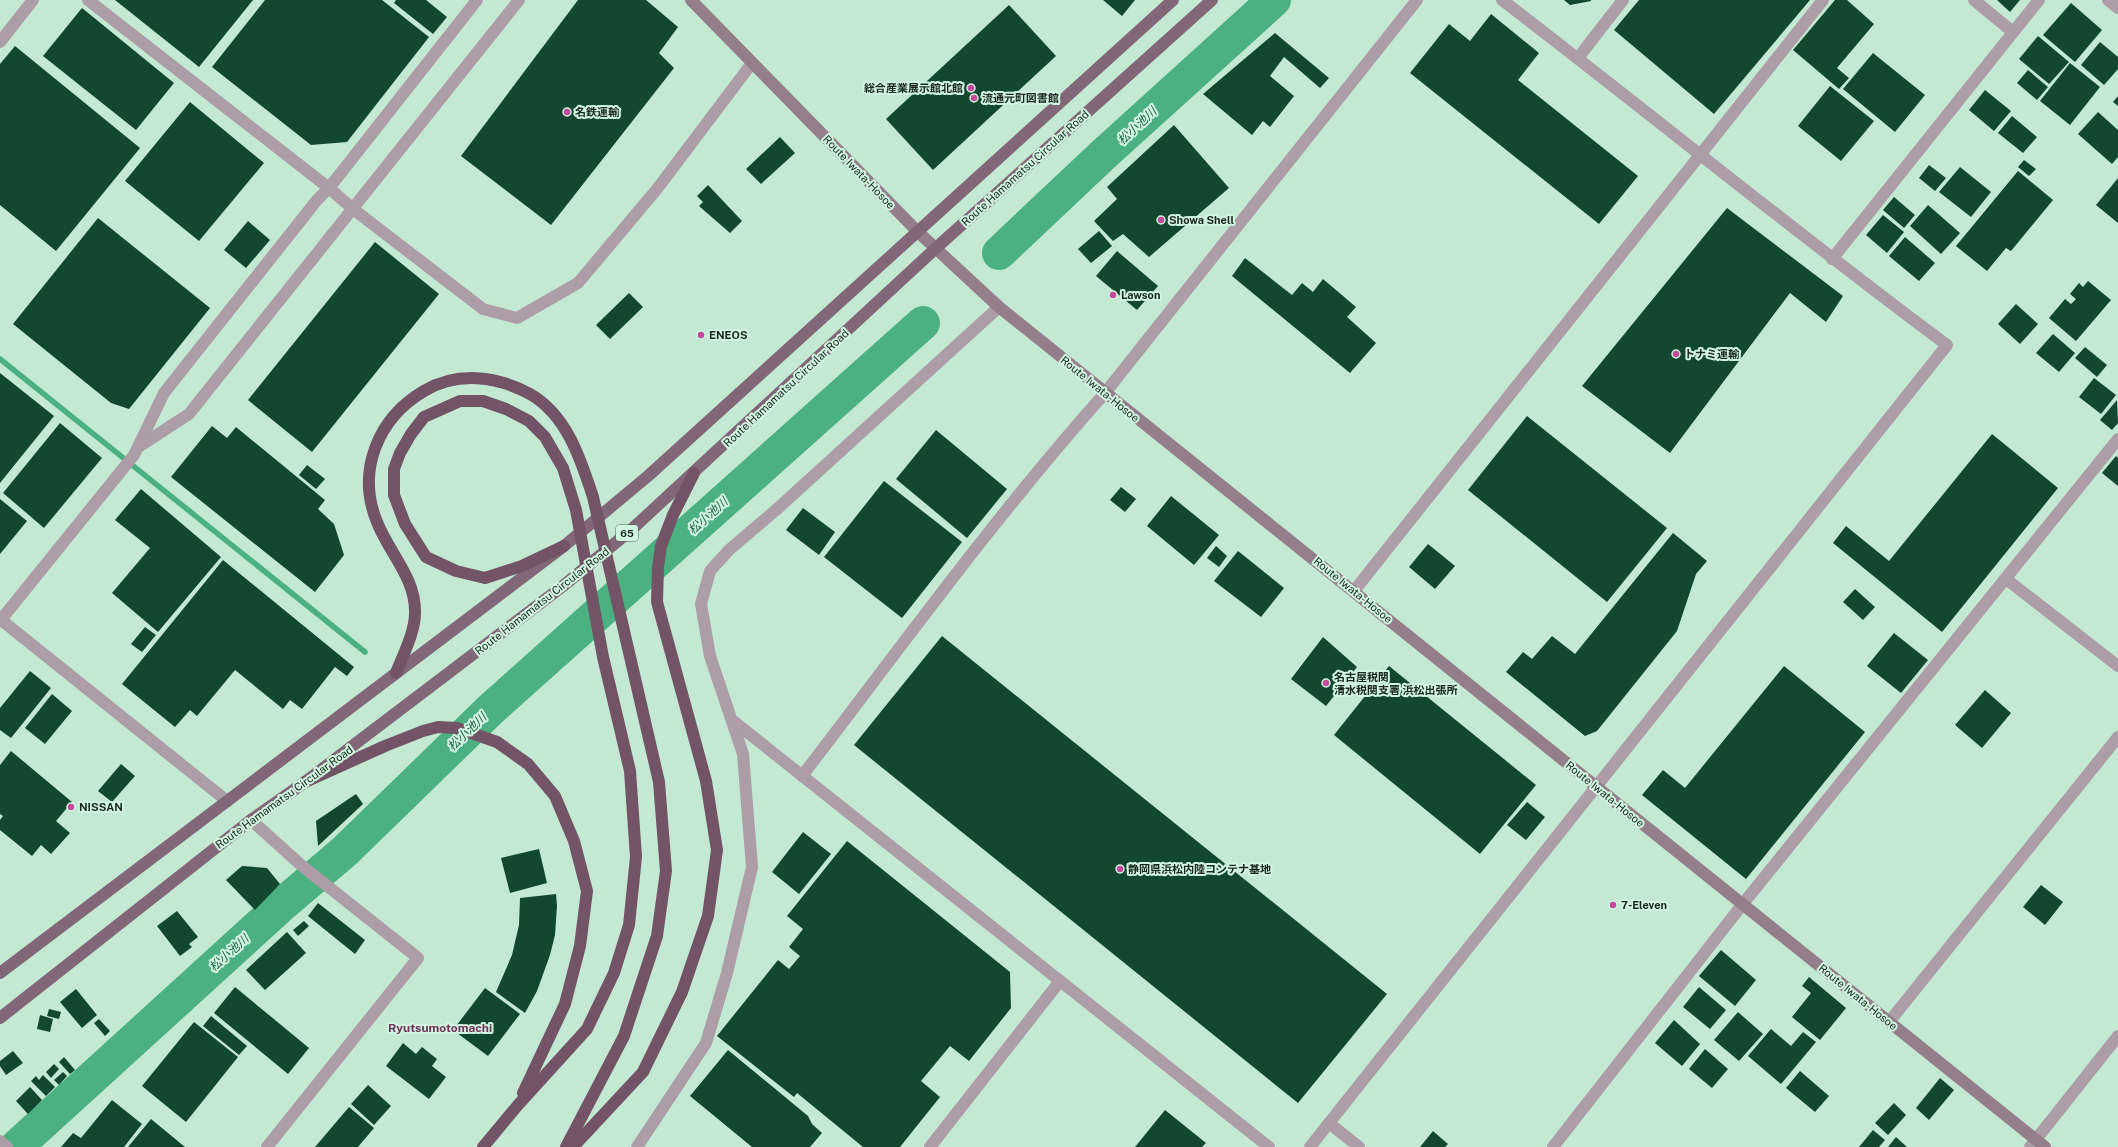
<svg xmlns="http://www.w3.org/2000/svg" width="2118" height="1147" viewBox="0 0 2118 1147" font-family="'Public Sans','Noto Sans JP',sans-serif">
<rect width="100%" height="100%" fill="#c4e9d3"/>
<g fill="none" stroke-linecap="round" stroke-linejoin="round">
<path stroke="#4cb180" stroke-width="5.5" d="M0,359L365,652"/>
<g stroke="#4cb180" stroke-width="34">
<path d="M999,253L1104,154L1274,0"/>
<path d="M16,1147L284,903L345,851L490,710L923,323"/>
</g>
</g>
<g fill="#11482f">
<path d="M115,0H253L199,67Z"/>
<path d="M265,0H382L429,37L347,142L311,145L212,67Z"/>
<path d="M396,0H426L447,17L433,34L394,3Z"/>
<path d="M578,0H646L678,27L659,53L674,68L551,225L461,156Z"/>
<path d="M1103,0H1135L1122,16Z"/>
<path d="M1564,0H1591V1L1570,5Z"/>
<path d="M1639,0H1810L1714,114L1614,30Z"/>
<path d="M1835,0H1847L1874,24L1837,68L1849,78L1839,89L1793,50Z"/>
<path d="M1997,0H2020L2010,12Z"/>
<path d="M2071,3L2102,30L2075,62L2043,35Z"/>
<path d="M1009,5L1056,56L933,170L886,119Z"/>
<path d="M82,8L174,83L136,130L43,56Z"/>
<path d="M1491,14L1539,53L1518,80L1638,176L1599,224L1410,73L1449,24L1470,41Z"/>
<path d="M1275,33L1329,78L1320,88L1284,57L1270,76L1294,96L1270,127L1263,121L1252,135L1203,94Z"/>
<path d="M2038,36L2069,62L2049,84L2019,59Z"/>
<path d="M2100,42L2118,57V69L2104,85L2081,65Z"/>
<path d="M15,46L140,148L56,251L0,205V64Z"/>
<path d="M1873,53L1925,95L1895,132L1843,89Z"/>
<path d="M2070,63L2100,87L2070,125L2040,101Z"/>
<path d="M2028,70L2048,87L2037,100L2017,83Z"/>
<path d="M1830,86L1874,121L1841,161L1798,126Z"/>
<path d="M1985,90L2011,111L1994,131L1969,110Z"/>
<path d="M2118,96V106L2113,102Z"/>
<path d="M190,102L264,163L199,241L125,181Z"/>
<path d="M2098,112L2118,130V157L2112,164L2078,134Z"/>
<path d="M2012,116L2037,137L2023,153L1998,133Z"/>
<path d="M1174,125L1229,188L1149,257L1123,234L1113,241L1094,221L1117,199L1107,187Z"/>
<path d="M780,137L795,153L761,184L746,169Z"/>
<path d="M2024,160L2036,169L2029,176L2018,167Z"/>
<path d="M1929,165L1946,178L1935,191L1919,178Z"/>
<path d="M1960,167L1991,192L1971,217L1939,192Z"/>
<path d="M2018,171L2053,200L2011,251L2006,248L1987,271L1956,246Z"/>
<path d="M2118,178V223L2096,205Z"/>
<path d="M708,185L742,221L730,233L699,206L703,202L697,196Z"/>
<path d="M1894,197L1915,215L1904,228L1883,210Z"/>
<path d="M1928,205L1960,233L1941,254L1910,226Z"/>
<path d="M1727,208L1843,296L1826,322L1790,293L1670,453L1582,386Z"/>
<path d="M1883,215L1904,232L1887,253L1866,235Z"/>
<path d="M98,218L210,308L129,409L111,403L13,324Z"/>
<path d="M248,221L270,240L246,268L224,250Z"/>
<path d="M1099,231L1112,246L1091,263L1078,249Z"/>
<path d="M1905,237L1935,263L1919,281L1889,256Z"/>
<path d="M375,242L439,294L312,452L248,400Z"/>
<path d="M1117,251L1158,286L1137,310L1096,276Z"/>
<path d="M1245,258L1292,295L1302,283L1313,292L1323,279L1356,307L1347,317L1376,343L1350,373L1232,276Z"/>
<path d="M2088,281L2111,300L2076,341L2049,318L2065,299L2071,304L2076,299L2070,294L2079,283L2083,287Z"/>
<path d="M629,293L643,307L610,339L596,325Z"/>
<path d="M2016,304L2038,324L2020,344L1998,324Z"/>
<path d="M2053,334L2075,353L2059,372L2036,353Z"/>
<path d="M2085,347L2107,365L2097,377L2075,358Z"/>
<path d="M0,373L54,416L0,483Z"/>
<path d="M2094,378L2116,395L2101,414L2079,397Z"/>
<path d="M2117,400L2118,423L2112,430L2100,420Z"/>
<path d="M1527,416L1667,528L1607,602L1468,490Z"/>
<path d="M60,423L102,458L44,528L3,493Z"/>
<path d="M212,426L227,438L236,427L325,500L318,509L334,524L344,555L315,592L171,477Z"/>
<path d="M936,430L1007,489L967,538L896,479Z"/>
<path d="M1992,434L2058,488L1942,632L1833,543L1846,526L1889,561Z"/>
<path d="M2116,456L2118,458V486L2102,473Z"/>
<path d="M307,465L325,479L316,489L299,475Z"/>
<path d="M884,481L962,542L902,618L824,557Z"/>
<path d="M1121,487L1136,499L1125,512L1110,500Z"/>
<path d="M141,489L221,557L158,632L112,593L150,548L115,520Z"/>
<path d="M1171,496L1219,535L1194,565L1147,526Z"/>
<path d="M0,499L27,521L0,554Z"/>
<path d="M803,508L835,532L819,555L786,530Z"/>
<path d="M1673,533L1707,561L1696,574L1677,631L1597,731L1585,736L1506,672L1523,652L1532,659L1552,636L1575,654Z"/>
<path d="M1428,544L1455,566L1435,589L1409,567Z"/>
<path d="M1216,546L1227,556L1219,567L1207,558Z"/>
<path d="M1238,551L1284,588L1261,617L1214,581Z"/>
<path d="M223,560L354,667L347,676L335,667L302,709L290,700L283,709L235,670L197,716L190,710L175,727L122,684Z"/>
<path d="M1855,589L1875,607L1863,620L1843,602Z"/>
<path d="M145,627L156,635L142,652L131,644Z"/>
<path d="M1894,633L1928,660L1901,693L1867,666Z"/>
<path d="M942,636L1387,994L1298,1103L854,745Z"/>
<path d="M1323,637L1357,667L1326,706L1291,679Z"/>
<path d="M1389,666L1536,785L1480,854L1334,735Z"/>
<path d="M1784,666L1865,732L1746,879L1642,795L1663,770L1685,788Z"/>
<path d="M30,671L51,688L11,738L0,730V708Z"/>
<path d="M1985,690L2011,713L1982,748L1955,725Z"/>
<path d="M52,694L72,711L45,744L25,728Z"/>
<path d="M11,751L72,802L56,821L70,833L51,854L41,845L32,856L0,830V820L3,816L0,814V765Z"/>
<path d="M121,764L135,776L112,802L98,791Z"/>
<path d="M356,794L363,804L318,846L316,821Z"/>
<path d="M1527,802L1545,817L1526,840L1507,825Z"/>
<path d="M803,832L831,854L799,894L772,872Z"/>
<path d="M847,841L1010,972L1011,1008L969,1061L950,1046L921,1081L940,1097L900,1147H863L797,1093L794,1097L717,1036L778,960L789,969L800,956L789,947L803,929L787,916Z"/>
<path d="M539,849L547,883L510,893L501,858Z"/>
<path d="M242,866L267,868L280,884L255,910L226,880Z"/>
<path d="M2041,885L2063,902L2045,925L2023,907Z"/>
<path d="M556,894L557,906L555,935L550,955L537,991L525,1013L496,992L512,955L519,925L520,898Z"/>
<path d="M318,903L365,940L355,954L308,916Z"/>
<path d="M177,911L198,937L189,944L192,947L180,956L157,926Z"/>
<path d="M304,921L309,926L298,936L293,930Z"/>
<path d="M287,932L306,953L265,990L246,970Z"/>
<path d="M1721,950L1756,980L1735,1006L1699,976Z"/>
<path d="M1809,977L1846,1008L1820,1040L1792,1017L1811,993L1802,986Z"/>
<path d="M235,987L309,1048L288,1074L214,1013Z"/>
<path d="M1699,987L1726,1010L1710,1029L1683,1007Z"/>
<path d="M485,988L520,1014L488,1056L453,1030Z"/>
<path d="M76,989L97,1015L82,1028L60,1002Z"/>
<path d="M49,1009L61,1012L59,1019L47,1016Z"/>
<path d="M1738,1012L1763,1034L1739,1061L1714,1040Z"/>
<path d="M40,1015L53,1019L50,1032L37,1029Z"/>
<path d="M211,1016L247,1046L239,1055L203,1026Z"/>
<path d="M99,1019L110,1031L105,1036L94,1023Z"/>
<path d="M1674,1020L1700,1044L1682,1066L1655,1043Z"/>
<path d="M194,1022L238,1057L186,1122L142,1086Z"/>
<path d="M1771,1029L1791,1046L1803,1032L1816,1042L1781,1084L1748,1056Z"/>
<path d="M403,1043L416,1054L422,1047L437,1059L432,1066L446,1077L429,1099L386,1066Z"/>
<path d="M1705,1049L1728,1069L1712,1088L1689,1069Z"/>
<path d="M728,1050L808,1116L812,1124L822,1133L810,1147H752L690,1096Z"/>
<path d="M13,1051L23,1063L6,1075L0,1066V1061Z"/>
<path d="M64,1057L75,1070L70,1074L59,1062Z"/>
<path d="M54,1064L59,1069L51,1078L46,1072Z"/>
<path d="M1800,1071L1829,1096L1815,1112L1786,1088Z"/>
<path d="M63,1072L67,1076L59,1085L54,1080Z"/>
<path d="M43,1075L55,1087L46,1096L31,1081L36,1076L39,1080Z"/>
<path d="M1940,1078L1954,1090L1929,1120L1916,1108Z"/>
<path d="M368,1085L391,1106L374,1125L351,1104Z"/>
<path d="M30,1087L42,1100L28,1114L16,1101Z"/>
<path d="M112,1100L142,1124L124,1147H61L73,1133L81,1138Z"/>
<path d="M1894,1103L1906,1115L1888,1135L1875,1123Z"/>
<path d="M349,1107L374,1128L358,1147H315Z"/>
<path d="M1165,1110L1206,1143L1202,1147H1135Z"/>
<path d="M151,1119L185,1147H128Z"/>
<path d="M1873,1130L1885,1140L1879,1147H1859Z"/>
<path d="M1433,1131L1448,1144L1445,1147H1420Z"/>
<path d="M1896,1137L1907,1147H1888Z"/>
</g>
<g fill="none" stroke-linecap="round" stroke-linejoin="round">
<g stroke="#ac9da6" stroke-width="12">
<path d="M88,0L329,188L353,209L483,309L517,318L578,283L657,189L752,63"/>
<path d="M1974,0L2013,32"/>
<path d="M2108,0L2118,8"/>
<path d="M0,42L33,0"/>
<path d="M1578,58L1623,0"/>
<path d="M1832,259L2039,0"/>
<path d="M140,446L189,414L519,0"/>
<path d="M2006,579L2118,666"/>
<path d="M1354,591L1823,0"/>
<path d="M0,619L227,801"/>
<path d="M0,621L134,455L164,393L317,200L329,188L477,0"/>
<path d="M732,720L1269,1147"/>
<path d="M802,776C901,647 997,514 1105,393L1417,0"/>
<path d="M1889,1022L2118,737"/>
<path d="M1329,1123L1359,1147"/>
<path d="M637,1147L706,1043L727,973L752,867L743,754L710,656L701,604L710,571L729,550L776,510L999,307"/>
<path d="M930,1147L1060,981"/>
<path d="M1310,1147L1947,345C1796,233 1651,114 1502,0"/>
<path d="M1553,1147L1742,905L2118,439"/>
<path d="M2030,1147L2118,1036"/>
</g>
<g stroke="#ac9da6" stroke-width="12">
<path d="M251,820L301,865L418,958L267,1147"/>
<path d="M0,1141L7,1147"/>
</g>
<path stroke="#947e8a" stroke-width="12" d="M691,0L917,231L999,307L2045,1147"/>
<g stroke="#816777" stroke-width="12">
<path d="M0,973L564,546L648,476L1173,0"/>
<path d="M0,1018L251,820L305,782L563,586L631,530L936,248L1212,0"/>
</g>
<g stroke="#725466" stroke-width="12">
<path d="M396,673C403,655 415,632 415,613C416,578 389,553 377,522C356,471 378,418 424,391C458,371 497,376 530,394C567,415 581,460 593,497L659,782L666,871L657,936L624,1036L566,1147"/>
<path d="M305,782L385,746L423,731L438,727L457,728L497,742L528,764L555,796L574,841L587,891L580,946L565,1004L523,1093"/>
<path d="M483,1147L518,1105L587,1029L614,973L629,925L636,857L630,771L603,657L576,510L563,468L545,437L529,421L506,409L483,401H460L424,417L411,434L400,453L394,469V495L405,524L426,557L456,571L485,578L522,566L564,546"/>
<path d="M573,1147L643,1072L682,992L708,916L717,850L706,781L657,602L658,568L661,546L673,515L694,473"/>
</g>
</g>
<g fill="#c44a9d" stroke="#d1f6e0" stroke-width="1.5">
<circle cx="971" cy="88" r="4"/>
<circle cx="974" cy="98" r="4"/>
<circle cx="567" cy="112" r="4"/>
<circle cx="1161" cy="220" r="4"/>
<circle cx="1113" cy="295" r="4"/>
<circle cx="701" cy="335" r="4"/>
<circle cx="1676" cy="354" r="4"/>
<circle cx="1326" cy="683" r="4"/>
<circle cx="71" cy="807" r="4"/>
<circle cx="1120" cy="869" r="4"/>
<circle cx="1613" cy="905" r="4"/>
</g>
<g text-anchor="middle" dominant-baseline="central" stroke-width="4" stroke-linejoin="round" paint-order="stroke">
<rect fill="#d1f6e0" stroke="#506559" stroke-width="1" x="616" y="525" width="22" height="16" rx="3"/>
<g font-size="10" font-weight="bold" fill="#19271f">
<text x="627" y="533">65</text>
</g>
<g font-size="11" font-weight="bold" fill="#19271f" stroke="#d1f6e0" text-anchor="start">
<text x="963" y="88" text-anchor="end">総合産業展示館北館</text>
<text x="982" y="98">流通元町図書館</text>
<text x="575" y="112">名鉄運輸</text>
<text x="1169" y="220">Showa Shell</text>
<text x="1121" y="295">Lawson</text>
<text x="709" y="335">ENEOS</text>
<text x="1684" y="354">トナミ運輸</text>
<text x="1334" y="677">名古屋税関<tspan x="1334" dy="13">清水税関支署 浜松出張所</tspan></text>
<text x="79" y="807">NISSAN</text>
<text x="1128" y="869">静岡県浜松内陸コンテナ基地</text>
<text x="1621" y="905">7-Eleven</text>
</g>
<g font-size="11" fill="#19271f" stroke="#d1f6e0">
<text transform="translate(1025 168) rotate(-42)">Route Hamamatsu Circular Road</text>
<text transform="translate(859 172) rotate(46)">Route Iwata-Hosoe</text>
<text transform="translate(786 388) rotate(-43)">Route Hamamatsu Circular Road</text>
<text transform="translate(1100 389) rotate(39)">Route Iwata-Hosoe</text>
<text transform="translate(1353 590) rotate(39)">Route Iwata-Hosoe</text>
<text transform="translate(542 601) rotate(-38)">Route Hamamatsu Circular Road</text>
<text transform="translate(1605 794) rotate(39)">Route Iwata-Hosoe</text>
<text transform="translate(284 797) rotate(-36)">Route Hamamatsu Circular Road</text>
<text transform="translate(1858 997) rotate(39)">Route Iwata-Hosoe</text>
</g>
<g font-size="12" font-style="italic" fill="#15603f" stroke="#d1f6e0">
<text transform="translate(1137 126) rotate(-43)">松小池川</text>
<text transform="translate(708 516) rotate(-42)">松小池川</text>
<text transform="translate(467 732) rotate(-44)">松小池川</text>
<text transform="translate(229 953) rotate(-42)">松小池川</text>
</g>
<g font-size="12" font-weight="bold" fill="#6f335a" stroke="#d1f6e0">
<text x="440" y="1028">Ryutsumotomachi</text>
</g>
</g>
</svg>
